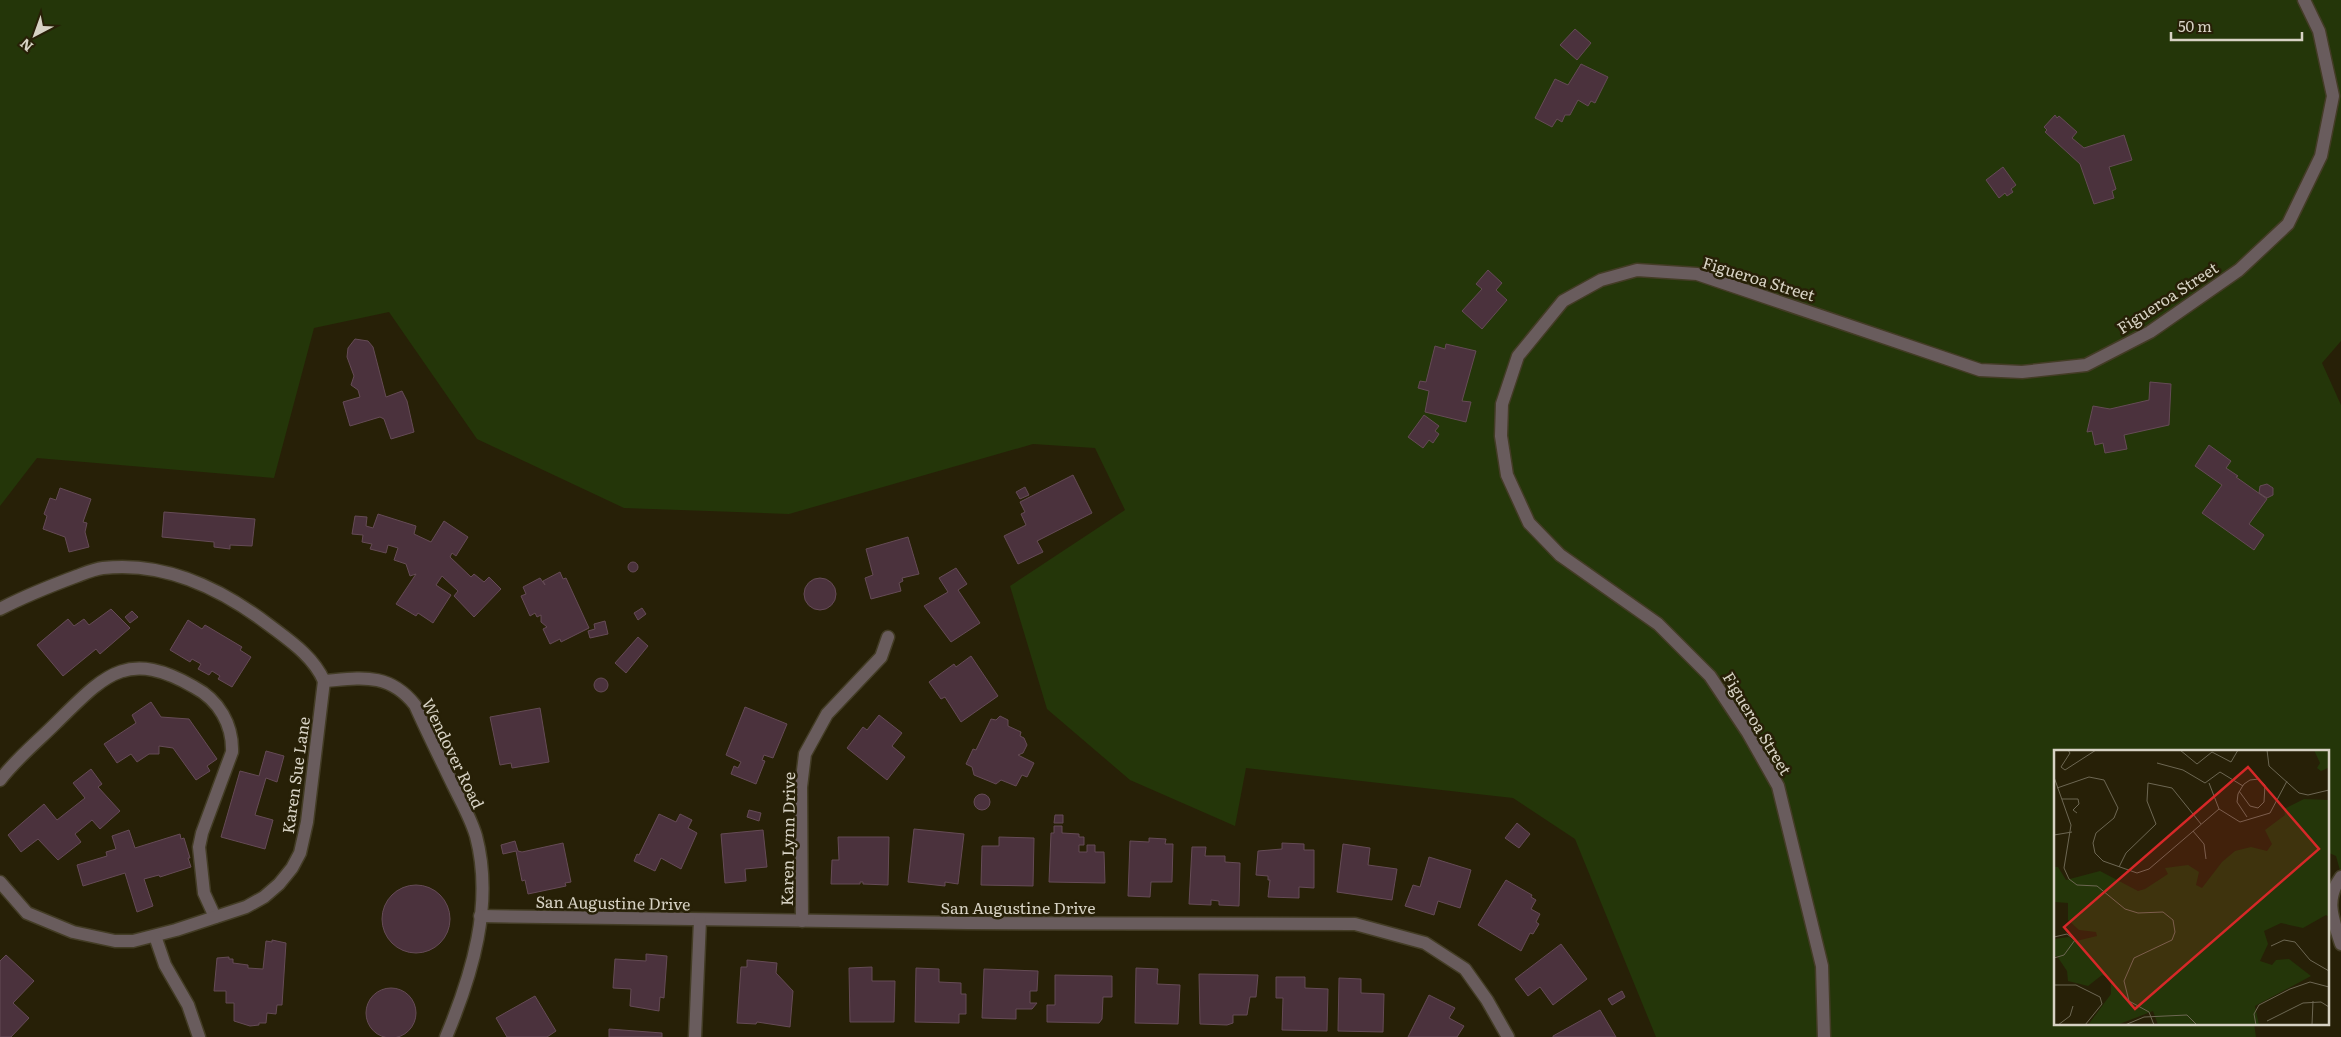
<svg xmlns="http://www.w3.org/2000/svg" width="2341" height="1037" viewBox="0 0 2341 1037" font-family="Literata,serif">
<rect width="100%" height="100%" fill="#272007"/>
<path fill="#243609" d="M0,0H2341V341L2322,363L2341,405V874L2336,856L2327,852V751H2055V1023H2254L2256,1037H1656L1575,839L1513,798L1246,768L1235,826L1130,780L1047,709L1010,586L1125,510L1095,448L1033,444L789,514L624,508L477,439L389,312L314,328L274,478L37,458L0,506Z"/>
<g fill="#4b323d" stroke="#654b56">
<path d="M1575,29L1591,43L1577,60L1560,45Z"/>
<path d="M1581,64L1608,77L1595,103L1591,101L1588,106L1578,100L1570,115H1565L1562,122L1557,119L1552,127L1535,118L1555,79L1568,85Z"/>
<path d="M2055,115L2057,118L2059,116L2077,132L2072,138L2084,148L2124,135L2132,160L2109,167L2116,189L2112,191L2114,198L2094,204L2080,164L2045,132L2047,130L2044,127Z"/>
<path d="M2003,167L2016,185L2011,189L2013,192L2007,196L2005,193L1999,198L1986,180Z"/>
<path d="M1488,270L1502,283L1496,290L1507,300L1482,329L1462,311L1482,289L1476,284Z"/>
<path d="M355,339L368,341L373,347L386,397L402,391L407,401L414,432L391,439L384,419L380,417L350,426L343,402L360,397L358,390L351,385L354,376L347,357L348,348Z"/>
<path d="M1446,344L1476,351L1462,401L1471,402L1466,422L1425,412L1429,391L1418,388L1420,381L1426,382L1435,346L1445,349Z"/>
<path d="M2150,382L2171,384L2169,425L2124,435L2127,449L2105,453L2103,443L2095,445L2092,431L2087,432L2093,406L2110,409L2149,400Z"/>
<path d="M1424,415L1439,426L1435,431L1439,434L1433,443L1429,440L1423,448L1408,437Z"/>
<path d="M2209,445L2231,461L2226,468L2238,476L2236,477L2267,499L2249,524L2264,535L2254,550L2202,513L2222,485L2195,466Z"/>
<path d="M1073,475L1092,513L1037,541L1043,552L1018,564L1004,536L1026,525L1021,514L1025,512L1020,502Z"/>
<path d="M2267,484L2273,488V495L2267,498L2259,493L2260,486Z"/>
<path d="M1025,487L1029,495L1020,499L1016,492Z"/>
<path d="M60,488L91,499L83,522L87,523L85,532L89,547L69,552L65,537L43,529L47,516L44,514L50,498L56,500Z"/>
<path d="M164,512L255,519L252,546L230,545V549L214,547V542L162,537Z"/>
<path d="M378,514L416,526L414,534L431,542L444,521L468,537L456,556L452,553L450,557L471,577L474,574L484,582L489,577L501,589L474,617L454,596L458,591L442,576L436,585L451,595L433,623L418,613L416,616L396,604L416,574L410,576L406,564L394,560L398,548L388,545L386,553L370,549L372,544L362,542L363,535L352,534L355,516L367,517L366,526L373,528Z"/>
<path d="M908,537L919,574L902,578L903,581L899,583L901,591L871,599L865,578L873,575L866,549Z"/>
<circle cx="633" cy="567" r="5"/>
<path d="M956,568L967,584L958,590L980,623L951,642L924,606L948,592L939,578Z"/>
<path d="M560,572L563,579L566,578L589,628L561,642L560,639L550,644L543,629L547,627L541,622V615L537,617L535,613L530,616L521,596L526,594L523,587L540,578L545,585L543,581Z"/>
<circle cx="820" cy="594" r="16"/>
<path d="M642,608L646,614L638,620L634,613Z"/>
<path d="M111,609L130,628L100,654L96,649L63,676L37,645L68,619L74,626L84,619L89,625Z"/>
<path d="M132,611L138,617L130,623L125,617Z"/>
<path d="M188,620L202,629L205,625L242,647L240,650L251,657L232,687L218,679L220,676L212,671L209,675L198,669L201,664L192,659L190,662L170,650Z"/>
<path d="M605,621L608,634L590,638L588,631L595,629L594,624Z"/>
<path d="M638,637L648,646L626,673L615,663Z"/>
<path d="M971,656L998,696L961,722L945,697L941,699L929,682L954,664L956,667Z"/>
<circle cx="601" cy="685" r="7"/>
<path d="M151,702L161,717L189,719L217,759L207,766L210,771L196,780L173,748L159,746V754H149L137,762L131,754L117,763L104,744L136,723L132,715Z"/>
<path d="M745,707L787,724L773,758L764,755L762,760L765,761L756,784L731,774L734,766L738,768L741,762L726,755Z"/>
<path d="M540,708L549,762L512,768L511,763L500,765L490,717Z"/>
<path d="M879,715L902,733L892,746L905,757L887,780L847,748L863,727L867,730Z"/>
<path d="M1000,716L1008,720V726L1021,732L1020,736L1024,738L1027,745L1023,753L1018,755L1034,763L1027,777L1022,775L1016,786L1001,780L996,784L974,775L972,767L966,764L973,749L976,750L991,719L996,720Z"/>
<path d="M266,751L284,756L277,782L266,778L255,815L273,820L265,849L221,837L240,771L259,776Z"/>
<path d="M91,769L102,784L98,787L120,811L100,829L92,820L75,834L81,842L58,860L38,839L21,852L8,835L44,804L57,820L85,798L73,783Z"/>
<circle cx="982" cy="802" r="8"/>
<path d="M749,810L761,813L759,821L747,817Z"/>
<path d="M659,814L676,822L680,814L692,820L688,828L697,833L681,869L661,858L655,871L634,861L637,854L639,855Z"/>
<path d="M1055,815H1063V823H1054Z"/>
<path d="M1517,823L1530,834L1519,848L1505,838Z"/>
<path d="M1054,826H1062V833L1079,834V837H1084V845H1079V852H1087V845H1095V852H1104L1105,883L1049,882L1051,833H1054Z"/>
<path d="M914,829L964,834L958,884L945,882V886L908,882Z"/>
<path d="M129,830L135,848L180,834L181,839L184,838L190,858H188L191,867L160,877L159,875L144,879L153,906L137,912L125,873L83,886L77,865L107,856L106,852L116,849L112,836Z"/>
<path d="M763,830L767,867L745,869L746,881L725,883L721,834Z"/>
<path d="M838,837H889L888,885L863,884V882H860V884H831L832,860H839Z"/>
<path d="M999,837L1034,838L1033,886L981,885L982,846H999Z"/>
<path d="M1149,838L1166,839L1165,844H1173L1172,882H1151L1150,897L1128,896L1130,841L1149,842Z"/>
<path d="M515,841L518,851L522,852L563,843L571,882L565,883L566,886L528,894L525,880L522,881L516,851L503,854L501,845Z"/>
<path d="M1282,843L1304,844V850H1314V888L1299,887V898L1268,897L1270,880H1268V876L1256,875L1258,851L1282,849Z"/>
<path d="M1343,844L1370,848L1368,865L1397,869L1392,900L1337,892Z"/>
<path d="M1192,847H1206L1205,856H1225V862L1240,863L1239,906L1219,905V901L1211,900V905L1189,904Z"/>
<path d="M1429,857L1471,870L1460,908L1438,901L1434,915L1405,906L1413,885L1420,887Z"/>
<path d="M1506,880L1532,895L1531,897L1536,900L1531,909L1540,914L1536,922L1539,924L1533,934L1530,933L1521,951L1478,925Z"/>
<circle cx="416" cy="919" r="34"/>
<path d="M272,940L286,943L282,1005H277L276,1014L267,1013L266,1023H259V1025L250,1026L234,1021V1003H226V991H214L217,958L229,957V959H233V963L248,965V968L263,969L266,941L272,942Z"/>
<path d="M1561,944L1587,979L1553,1005L1540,987L1528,996L1515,979Z"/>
<path d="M646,954L667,956L664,998L660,997L659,1011L630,1006L631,989L613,988L615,959L646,961Z"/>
<path d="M6,955L34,981L13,1003L29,1018L11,1037H0V961Z"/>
<path d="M747,960L777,963L776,973L793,991L790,1027L757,1022L756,1024L737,1023L741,967H747Z"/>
<path d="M872,967V981H895L894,1022H850L849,968Z"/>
<path d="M916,968L939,969V982L961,983V994H966V1014H959V1023L915,1022Z"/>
<path d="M1136,968L1158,969L1157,984L1180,985L1178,1024L1135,1023Z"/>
<path d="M984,969L1038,971L1037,991H1030V1003H1037L1032,1009H1016V1019L982,1018Z"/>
<path d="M1199,974L1258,975L1256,997H1250L1247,1015H1233V1023L1227,1025L1200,1024Z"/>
<path d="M1055,975L1112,976V997H1103L1102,1019L1099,1023L1047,1022V1005H1055Z"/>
<path d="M1276,977H1305V988L1328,989L1327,1031L1282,1030L1283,998H1276Z"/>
<path d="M1339,978L1361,979V993L1384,994L1383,1032L1338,1031Z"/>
<circle cx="391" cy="1013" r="25"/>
<path d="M1622,991L1625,997L1612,1005L1608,999Z"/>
<path d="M1429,995L1455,1008L1449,1018L1464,1026L1457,1037H1408Z"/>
<path d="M535,996L556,1031L547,1037H507L496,1018Z"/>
<path d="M1600,1010L1616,1037H1553V1036Z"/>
<path d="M609,1029L662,1033V1037H609Z"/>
</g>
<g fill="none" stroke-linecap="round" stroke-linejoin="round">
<g stroke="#433c25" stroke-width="15">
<g id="minor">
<path d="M0,609C25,596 50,586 77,576C85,573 94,569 103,568C164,561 222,589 269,625C290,641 313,656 324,681C361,678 389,672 415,705C427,732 441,760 454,787C462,803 471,819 476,836C494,904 472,975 446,1037"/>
<path d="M0,780C16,759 37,742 56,723C104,676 126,648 194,687C219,700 233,725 232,752L202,833L199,847L204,893L215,917"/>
<path d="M2341,877C2324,900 2333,919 2341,944"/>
<path d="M0,882L27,913L73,932L115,941H133L176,930L246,907L264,897L279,884L292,868L300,853L307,822L324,681"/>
<path d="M480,916L967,923L1355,924L1425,943L1465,969L1487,1000L1508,1037"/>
<path d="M802,921L801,787L805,754L827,714L881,657L888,637"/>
<path d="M155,936L165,965L188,1005L199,1037"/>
<path d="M695,1037L700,920"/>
</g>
</g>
<g stroke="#433c25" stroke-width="15">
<path id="tertiary" d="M1824,1037L1822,966L1778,786L1748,733L1710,676L1658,624L1560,555L1529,523L1507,475L1501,436L1502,404L1518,356L1563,301L1601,280L1637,270L1697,274L1980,370L2022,372L2086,365L2150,332L2239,270L2288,224L2321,156L2333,96L2319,31L2304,0"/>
</g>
<use href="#minor" stroke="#695c5d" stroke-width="12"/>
<use href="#tertiary" stroke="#695c5d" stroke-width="12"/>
</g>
<g text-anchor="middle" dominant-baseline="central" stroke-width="5" stroke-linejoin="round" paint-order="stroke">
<g font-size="16" fill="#d7d2c4" stroke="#272007">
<text transform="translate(1759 278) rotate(17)">Figueroa Street</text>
<text transform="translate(2167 297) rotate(-33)">Figueroa Street</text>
<text transform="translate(1758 723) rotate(59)">Figueroa Street</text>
<text transform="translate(454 753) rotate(64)">Wendover Road</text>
<text transform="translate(295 775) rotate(-82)">Karen Sue Lane</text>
<text transform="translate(787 839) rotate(-89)">Karen Lynn Drive</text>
<text transform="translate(613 902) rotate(1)">San Augustine Drive</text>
<text x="1018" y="907">San Augustine Drive</text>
</g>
</g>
<g transform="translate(2054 750)">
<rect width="275" height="275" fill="#272007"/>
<path d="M260,0H275L274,18L267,21L263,18L266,13ZM250,49L275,50V167L272,165L249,178L227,173L210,181L214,194L206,211L218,215L222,210L235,209L257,226L201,256L205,275H104L99,261L63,275H34L57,244V229L48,225L34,236L14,231L13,221L3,206H0V189L15,187L22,191L43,186L42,182L25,180L14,170V153L1,152L0,117H4L12,130L46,121L84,141L91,139L114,124L111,118L134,115L145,122L142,135L148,138L168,112L181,101L197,97L213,101L218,94L211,80L231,65L230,59Z" fill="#243609"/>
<path fill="none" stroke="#6d6753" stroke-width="1" d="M14,0L16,3L7,17L11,20L42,0M126,0L143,14L158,2L177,12L184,0M213,0L215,16L245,43L254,45L275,40M103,13L129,20L151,33L166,22L189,36M0,27L17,75L10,118L15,129L23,135L43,136L71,159L84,163L109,162L119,170L121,182L118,190L80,208L70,231L75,251L95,262L100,275M155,33L165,59L186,72L216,63L233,31M3,38L35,27L50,30L64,58L60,68L42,83L39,93L41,103L49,111L83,123L95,119L165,59M185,41L196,56L204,58L210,52L211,35L205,29L196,30L190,34L188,37L184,44L183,52L193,67M8,49H24L25,54L19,60L23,63M139,81L150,94L152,109M0,85L18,82M65,117L72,103L102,74L93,51L94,33L118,38L147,74M0,187L13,184L21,190L10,205L0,208M217,196L230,190L241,192L256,210L275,221M0,235H22L46,247L48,254L31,275M213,271L249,253L267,252L275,257M4,275L16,266L19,256M71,275L90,267L133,265L143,275M202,275L200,264L205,255L236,239L256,232L275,237M258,275L259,251"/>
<path fill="#d62828" fill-opacity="0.15" stroke="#d62828" stroke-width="2.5" d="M194,17L265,99L81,259L10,177Z"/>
<rect width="275" height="275" fill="none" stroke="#d7d2c4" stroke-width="2.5"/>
</g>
<g transform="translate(35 35) rotate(221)" stroke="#272007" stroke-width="4" paint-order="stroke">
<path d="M0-4L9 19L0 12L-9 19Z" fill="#d7d2c4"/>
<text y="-8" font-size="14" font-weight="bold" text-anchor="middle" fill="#d7d2c4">N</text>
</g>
<path d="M2171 32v8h131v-8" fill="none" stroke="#d7d2c4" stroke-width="2.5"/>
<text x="2178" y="32" font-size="15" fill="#d7d2c4" stroke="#272007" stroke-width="4" paint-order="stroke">50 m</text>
</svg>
